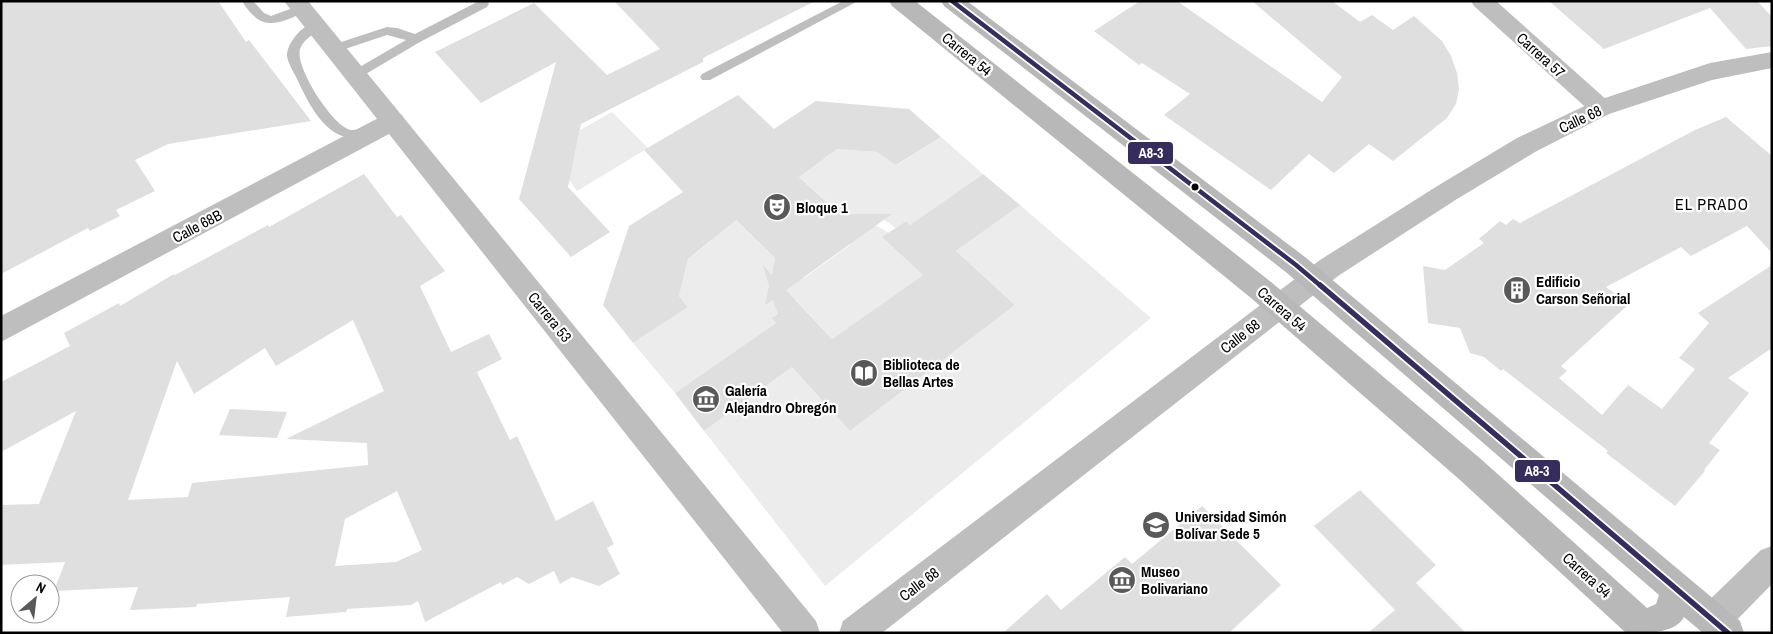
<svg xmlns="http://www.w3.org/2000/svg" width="1773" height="634" viewBox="0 0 1773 634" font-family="'Archivo Narrow',sans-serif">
<rect width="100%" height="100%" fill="#fff"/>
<g fill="#ececec">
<path d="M612,112L648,148L577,191L569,179L580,130Z"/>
<path d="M941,137L983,174L910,225L906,221L895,228C877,212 866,215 845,218L775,155L800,139L824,159L837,149L877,152L897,165Z"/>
<path d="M710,195L780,263C763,279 773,294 781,312L771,318L776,323L675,393L633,343L688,307L679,296L688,259L711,241L684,211Z"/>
<path d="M1020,205L1151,318L825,586L704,431L792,367L850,431L1015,305L956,251Z"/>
<path d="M868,221L889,233L887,241L923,275L832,339L796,300L789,305L780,274L791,265L804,278L850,245Z"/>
</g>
<g fill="#dfdfdf" fill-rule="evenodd">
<path d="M1,1H218L246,42L249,40L311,121L168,144L135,160L155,191L116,210L120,216L90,231L88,228L1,274Z"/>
<path d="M614,1H815L703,58V62L581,124L568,187L610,232L571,257L519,199L556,62L481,103L435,52L534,3L607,75L660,49Z"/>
<path d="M1140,1H1177L1322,102L1342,77L1252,1H1332L1360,22L1372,15L1393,30L1414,16L1442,41L1451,56L1457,73L1459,89L1456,104L1447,118L1393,161L1369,144L1334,173L1309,154L1271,190L1164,115L1190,94L1142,63L1139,65L1094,31Z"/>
<path d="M1549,1H1757L1772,17V46L1746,49L1710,8L1604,49Z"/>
<path d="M738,95L774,129L816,101L909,109L941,137L896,165L877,152L837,149L799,177L840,214H892L786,290L832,339L923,275L882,237L906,221L910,225L983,174L1020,205L956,251L1015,305L850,431L792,367L704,431L675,393L776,323L771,318L778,314L773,300L765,305L769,286L763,265L772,275L775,258L736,220L688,259L679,296L688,307L633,343L603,305L629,226L683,192L644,150Z"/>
<path d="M1726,117L1772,156V253L1747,226L1691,256L1681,247L1606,287L1629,304L1561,366L1567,371L1559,378L1602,415L1628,385L1662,409L1695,369L1679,358L1709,323L1698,313L1772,265V348L1728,378L1749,393L1709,443L1720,450L1704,470L1705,471L1675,506L1606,453L1608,451L1503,369L1501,371L1484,357L1470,353L1460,328L1428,323L1423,266L1445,270L1484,243L1479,239L1500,221L1506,225L1513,219L1520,223L1695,130Z"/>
<path d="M364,174L397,217L401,215L445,271L420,286L451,352L489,334L502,359L477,372L510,440L517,436L556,521L593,501L614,544L607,548L620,574L599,586L572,577L560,584L554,571L529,584L517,577L502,585L501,582L425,622L418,601L411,605L347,609L346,612L286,617L290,597L197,604L196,607L130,610L138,587L54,591L65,562L1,565V505L39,504L76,411L1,452V382L70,346L64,333L119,303L120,306L174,274L175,275L268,225L269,227ZM353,320L384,391L286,439L367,443L368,465L192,483L188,497L128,500L177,361L194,394L265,348L276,366ZM397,491L422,550L396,562L335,566L345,519Z"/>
<path d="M230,409L287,412L277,438L219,435Z"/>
<path d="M1360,490L1436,565L1416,583L1466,633H1368L1395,610L1314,526Z"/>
<path d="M1202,506L1281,585L1229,633H1003L1047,594L1061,610L1125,557L1132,564Z"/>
</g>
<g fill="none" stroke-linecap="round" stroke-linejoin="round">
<g fill="#bebebe" fill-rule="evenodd">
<path d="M242,1H253L264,13L271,16L301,5L307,9L305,12C276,25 261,32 242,1Z"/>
<path d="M479,1H487L489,4L487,7L420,42L359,78L355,79L349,75L351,72L406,40L387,35L333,53L327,49L329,46L387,27L397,28L415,34Z"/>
<path d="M843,1H858L710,80H702L700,77L702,74Z"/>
<path d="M315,22L321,26C315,35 304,38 300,49C295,67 329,119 346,128C353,133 361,127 368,130L370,133L368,136C331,148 311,109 298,81C295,74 288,64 287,56C287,42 302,26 315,22Z"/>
</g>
<g fill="#bebebe" fill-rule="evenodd">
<path d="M1471,1H1496L1609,102L1613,108L1609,114L1601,117L1593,114L1474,6Z"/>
<path d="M393,112L402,115L405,121L402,127L1,342V316L384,115Z"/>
<path d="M1772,546V584L1725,632H1701L1697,620L1701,608L1761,550Z"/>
</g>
<g fill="#bebebe" fill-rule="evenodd">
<path d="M284,1H308L816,621L820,633H783Z"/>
<path d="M1772,52V68L1712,80L1609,114L1535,152L1457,199L1338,276L882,633H839L843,621L1320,260L1439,185L1517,138L1593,102L1710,63Z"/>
</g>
<path fill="#b8b8b8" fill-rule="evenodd" d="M889,1H915L1271,282L1482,460L1647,608L1656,604L1659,595L1287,273L944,6L941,1H967L1305,257L1740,621L1744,633H1703L1684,617C1675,634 1646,633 1626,633L1460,480L1251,298L892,6Z"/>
<g stroke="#fff" stroke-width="8">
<path id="bus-1-far1" d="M952,1L1296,265L1322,287"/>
</g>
<g stroke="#fff" stroke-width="9">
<path id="bus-1" d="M1320,285L1728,633"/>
</g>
<use href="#bus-1-far1" stroke="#362d5c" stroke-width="4.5"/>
<use href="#bus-1" stroke="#362d5c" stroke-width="5.5"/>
</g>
<defs>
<g id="theatre-disc" transform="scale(1.4375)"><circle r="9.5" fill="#595959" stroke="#fff"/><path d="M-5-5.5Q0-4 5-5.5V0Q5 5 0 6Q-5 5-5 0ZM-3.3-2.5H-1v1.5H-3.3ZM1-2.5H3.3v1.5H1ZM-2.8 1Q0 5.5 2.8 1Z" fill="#fff"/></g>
<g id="building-disc" transform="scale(1.4375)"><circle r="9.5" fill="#595959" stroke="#fff"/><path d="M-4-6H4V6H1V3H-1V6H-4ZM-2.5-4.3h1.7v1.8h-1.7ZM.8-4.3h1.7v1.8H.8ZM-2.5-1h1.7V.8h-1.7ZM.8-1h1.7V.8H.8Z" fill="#fff"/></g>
<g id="library-disc" transform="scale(1.4375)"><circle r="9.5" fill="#595959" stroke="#fff"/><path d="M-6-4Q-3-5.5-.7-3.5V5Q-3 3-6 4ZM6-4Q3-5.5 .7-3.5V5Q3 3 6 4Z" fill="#fff"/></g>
<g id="museum-disc" transform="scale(1.4375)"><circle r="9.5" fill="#595959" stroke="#fff"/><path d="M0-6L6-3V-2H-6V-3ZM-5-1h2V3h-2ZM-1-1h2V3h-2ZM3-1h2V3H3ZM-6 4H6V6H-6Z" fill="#fff"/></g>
<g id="university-disc" transform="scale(1.4375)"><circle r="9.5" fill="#595959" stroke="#fff"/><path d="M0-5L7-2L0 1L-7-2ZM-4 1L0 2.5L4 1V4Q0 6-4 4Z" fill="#fff"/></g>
</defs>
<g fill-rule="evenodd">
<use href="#theatre-disc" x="777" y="207"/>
<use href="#building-disc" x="1517" y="290"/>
<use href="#library-disc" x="864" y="373"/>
<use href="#museum-disc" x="706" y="399"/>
<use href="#university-disc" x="1156" y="525"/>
<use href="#museum-disc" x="1122" y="580"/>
</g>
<circle fill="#000" stroke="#fff" stroke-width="2" cx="1195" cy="187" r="4.5"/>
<g text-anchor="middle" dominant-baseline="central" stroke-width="4.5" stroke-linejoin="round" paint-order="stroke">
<g font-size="15" fill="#000" stroke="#fff">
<text transform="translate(967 54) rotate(39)">Carrera 54</text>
<text transform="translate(1541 55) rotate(42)">Carrera 57</text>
<text transform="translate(1580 119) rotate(-25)">Calle 68</text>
<text transform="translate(197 226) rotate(-28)">Calle 68B</text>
<text transform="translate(1282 309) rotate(41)">Carrera 54</text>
<text transform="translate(550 317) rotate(51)">Carrera 53</text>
<text transform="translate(1240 336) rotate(-38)">Calle 68</text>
<text transform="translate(1587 575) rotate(42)">Carrera 54</text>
<text transform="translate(919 584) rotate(-37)">Calle 68</text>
</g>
<g font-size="15" font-weight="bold" fill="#000" stroke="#fff" text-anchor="start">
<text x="796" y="207">Bloque 1</text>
<text x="1536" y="281">Edificio<tspan x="1536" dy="17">Carson Señorial</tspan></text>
<text x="883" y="364">Biblioteca de<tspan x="883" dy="17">Bellas Artes</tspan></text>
<text x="725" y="390">Galería<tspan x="725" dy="17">Alejandro Obregón</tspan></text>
<text x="1175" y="516">Universidad Simón<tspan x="1175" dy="17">Bolívar Sede 5</tspan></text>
<text x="1141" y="571">Museo<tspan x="1141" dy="17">Bolivariano</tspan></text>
</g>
<g font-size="16" letter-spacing="1" fill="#000" stroke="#fff">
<text x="1712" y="204">EL PRADO</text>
</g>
</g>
<g stroke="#fff" stroke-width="2">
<rect x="1127" y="141" width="47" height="24" rx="5" fill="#362d5c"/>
<rect x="1514" y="459" width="47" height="24" rx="5" fill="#362d5c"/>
</g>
<g font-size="14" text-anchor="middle" font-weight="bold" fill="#fff">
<text x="1151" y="158">A8-3</text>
<text x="1537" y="476">A8-3</text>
</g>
<rect width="1773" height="634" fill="none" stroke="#000000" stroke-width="5"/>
<g transform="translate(35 599) rotate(28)"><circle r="24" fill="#ffffff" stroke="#999999"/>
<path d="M0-4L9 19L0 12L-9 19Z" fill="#595959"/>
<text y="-8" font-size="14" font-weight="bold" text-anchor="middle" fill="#000000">N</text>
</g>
</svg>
